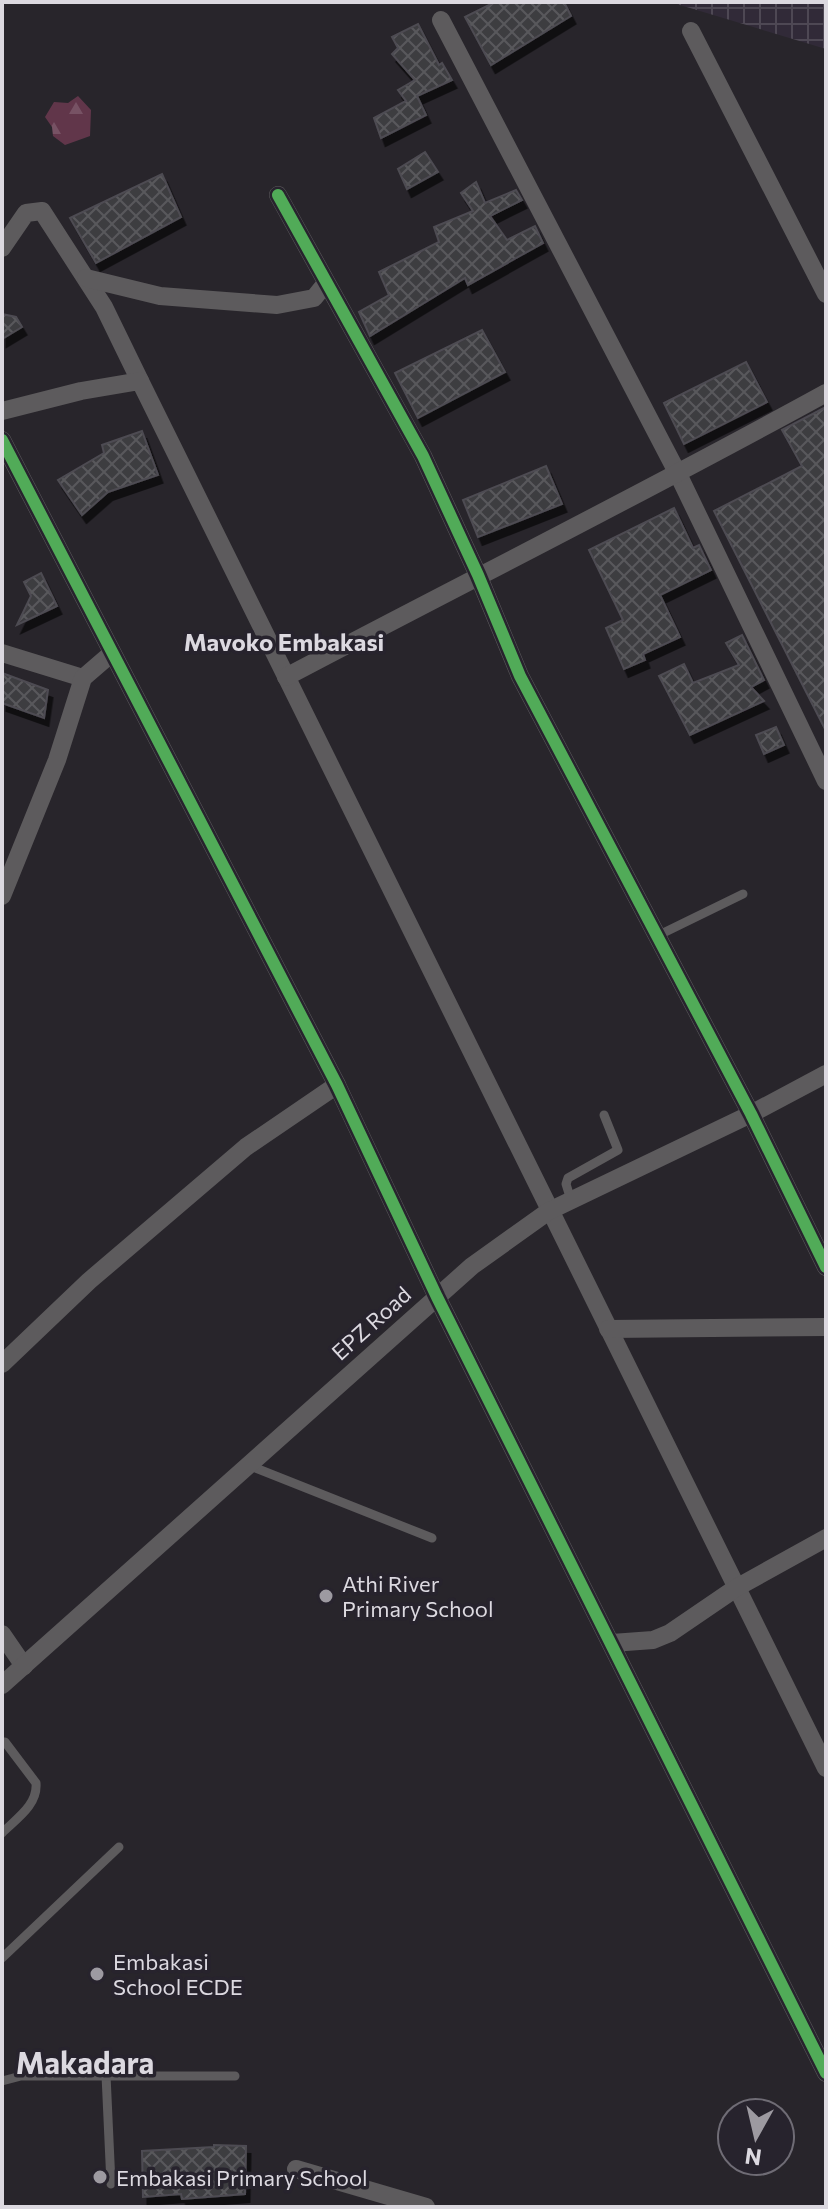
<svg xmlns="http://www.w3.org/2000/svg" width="828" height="2209" viewBox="0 0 828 2209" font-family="Commissioner,sans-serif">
<defs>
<pattern id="industrial-grid" width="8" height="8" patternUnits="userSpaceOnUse" patternTransform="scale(2)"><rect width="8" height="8" fill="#312a38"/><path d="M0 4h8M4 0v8" fill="none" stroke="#4e4854"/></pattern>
<pattern id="forest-firs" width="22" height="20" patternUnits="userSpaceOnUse" patternTransform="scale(2)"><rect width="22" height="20" fill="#61364a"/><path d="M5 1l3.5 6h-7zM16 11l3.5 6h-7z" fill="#775264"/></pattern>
<pattern id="building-cross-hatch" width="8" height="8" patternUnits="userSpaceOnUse" patternTransform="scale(2)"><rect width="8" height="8" fill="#3e3c41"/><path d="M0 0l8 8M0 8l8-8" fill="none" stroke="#59585c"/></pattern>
<filter id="shadow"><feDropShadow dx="4.5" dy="8" stdDeviation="0" flood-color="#0009"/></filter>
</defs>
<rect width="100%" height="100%" fill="#28252b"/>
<path fill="url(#industrial-grid)" d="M670,2H826V49Z"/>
<path fill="url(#forest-firs)" d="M78,96L91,110L90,136L65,145L53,136L52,127L45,117L54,102L68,103Z"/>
<g fill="url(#building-cross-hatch)" stroke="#4e4c52" stroke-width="2" filter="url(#shadow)">
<path d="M495,2H564L571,16L491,65L465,17Z"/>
<path d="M418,24L439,65L442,63L452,80L417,96L426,115L381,138L374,118L406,101L398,90L415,80L392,54L398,48L392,37Z"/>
<path d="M425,152L438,172L407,189L398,169Z"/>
<path d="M162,174L181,217L96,263L70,218Z"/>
<path d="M476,182L485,203L516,190L522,200L490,216L507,240L535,226L543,243L468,285L465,278L370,336L359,312L389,295L379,272L439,242L434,227L473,211L461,193Z"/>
<path d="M2,314L16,317L22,327L2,339Z"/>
<path d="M482,330L505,372L418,418L395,373Z"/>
<path d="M746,362L767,402L684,444L664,403Z"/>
<path d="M826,407V731L714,511L802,466L782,430Z"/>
<path d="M142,431L158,475L108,492L82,515L58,480L104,453L102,445Z"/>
<path d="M546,466L562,504L478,537L463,500Z"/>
<path d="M674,508L693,548L699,545L711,570L660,595L680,637L643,654L645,660L624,669L606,628L623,620L589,550Z"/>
<path d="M41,573L57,606L17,625L31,596L24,582Z"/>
<path d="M742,635L764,680L751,687L764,701L690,735L659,676L684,664L693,683L739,665L726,643Z"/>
<path d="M2,673L48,690L44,718L2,703Z"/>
<path d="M776,727L784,745L764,754L756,735Z"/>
<path d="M214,2145L246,2146L245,2194L182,2199L181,2194L143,2197L142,2151L214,2147Z"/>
</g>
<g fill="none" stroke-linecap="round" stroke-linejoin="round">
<g stroke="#5d5b5d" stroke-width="9">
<path d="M657,936L743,894"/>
<path d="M571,1200L566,1184L568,1178L618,1150L604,1115"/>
<path d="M248,1465L432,1538"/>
<path d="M2,1742H5L36,1783C38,1805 16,1819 2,1833"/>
<path d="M2,1958L119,1847"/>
<path d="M106,2075L111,2184"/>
<path d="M2,2081L21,2076H235"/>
</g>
<g stroke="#5d5b5d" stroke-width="18">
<path d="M441,20L678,474L826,781"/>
<path d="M691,31L826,294"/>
<path d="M278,195L423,456L478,575L520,676L751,1114L826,1267"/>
<path d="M2,248L26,213L42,211L104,307L140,381"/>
<path d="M86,278L160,296L277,305L314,298L326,283"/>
<path d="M2,411L81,391L140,381L826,1768"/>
<path d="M2,440L337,1085L437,1297L826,2073"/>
<path d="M2,653L83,678"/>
<path d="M286,677C466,582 648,491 826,393"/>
<path d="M2,896L57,760L83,678L112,653"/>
<path d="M608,1329L826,1327"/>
<path d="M2,1364L89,1281L246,1147L337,1085"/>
<path d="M2,1634L24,1666"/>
<path d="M612,1643L653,1640L670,1633L736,1588L826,1538"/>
<path d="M2,1685L472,1266L549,1211L751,1114L826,1074"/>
<path d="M296,2169L426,2207"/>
</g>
<g stroke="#27232d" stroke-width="17">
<g id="cycleway">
<path d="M278,195L423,456L478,575L520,676L751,1114L826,1267"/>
<path d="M2,440L337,1085L437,1297L826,2073"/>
</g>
</g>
<use href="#cycleway" stroke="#51ab58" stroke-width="12"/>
</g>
<g fill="#9d9aa1" stroke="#27232d" stroke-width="3">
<circle cx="326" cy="1596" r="8"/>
<circle cx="97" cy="1974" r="8"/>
<circle cx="100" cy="2177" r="8"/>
</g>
<g text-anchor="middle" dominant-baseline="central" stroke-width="7" stroke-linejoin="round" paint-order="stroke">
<g font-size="22" fill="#dcd9e0" stroke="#27232d">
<text transform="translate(371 1323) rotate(-42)">EPZ Road</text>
</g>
<g font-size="22" fill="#dcd9e0" stroke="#27232d" text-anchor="start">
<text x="342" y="1583">Athi River<tspan x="342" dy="25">Primary School</tspan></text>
<text x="113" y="1961">Embakasi<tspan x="113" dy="25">School ECDE</tspan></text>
<text x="116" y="2177">Embakasi Primary School</text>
</g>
<g font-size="24" font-weight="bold" fill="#dcd9e0" stroke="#27232d">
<text x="284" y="641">Mavoko Embakasi</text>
</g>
<g font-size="30" font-weight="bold" fill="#dcd9e0" stroke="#27232d">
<text x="85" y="2061">Makadara</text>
</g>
</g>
<rect width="828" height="2209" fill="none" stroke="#dcd9e0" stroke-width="8"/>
<g transform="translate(756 2137) rotate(188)"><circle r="38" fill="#27232d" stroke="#6f6c75" stroke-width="2"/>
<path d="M0-6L14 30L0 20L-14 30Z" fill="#9d9aa1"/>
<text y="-12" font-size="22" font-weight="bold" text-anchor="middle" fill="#dcd9e0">N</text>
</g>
</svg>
